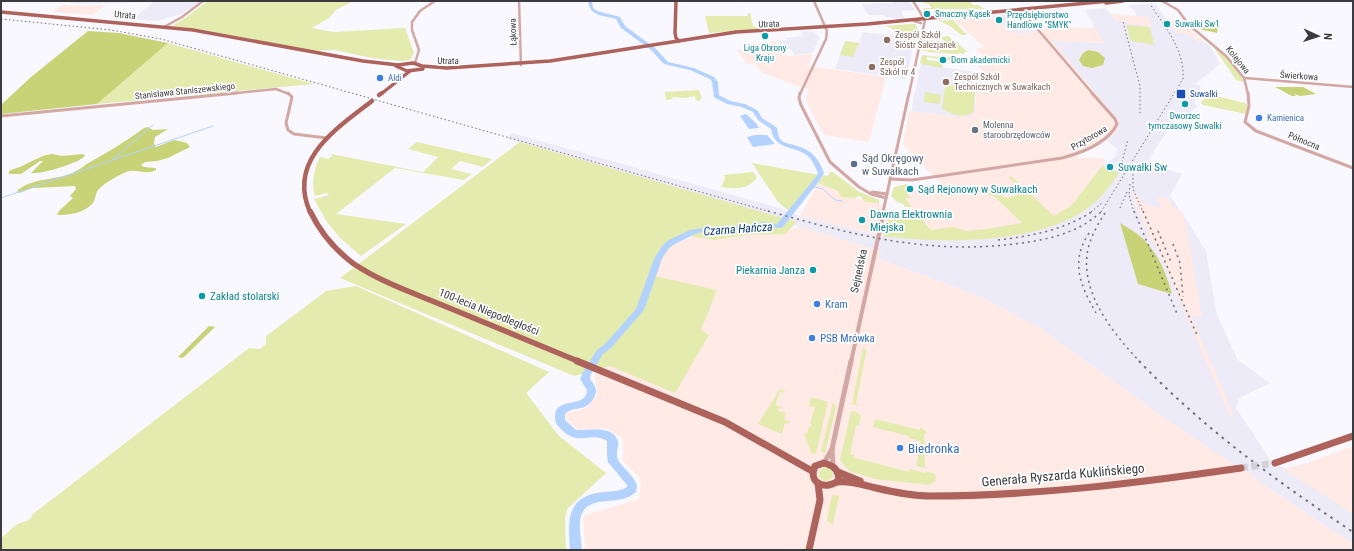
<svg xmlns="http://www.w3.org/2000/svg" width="1354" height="551" viewBox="0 0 1354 551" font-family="'Roboto Condensed',sans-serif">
<rect width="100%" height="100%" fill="#f9f8fe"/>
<g fill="#eeebf8">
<path d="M69,1H200L182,14L156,21L133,19L153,2L77,4L70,3Z"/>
<path d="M893,1H909L915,10L901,11L905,19H896L887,17L883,15H868L862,4L894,3Z"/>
<path d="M1152,3L1156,5L1164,16L1170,21L1176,32L1190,35L1197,41L1204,42L1210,46L1220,64L1195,84L1201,86L1194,103L1198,106L1188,114L1173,122L1147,162L1182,174L1170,196L1184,216L1206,251L1217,315L1238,360L1270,383L1239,398L1236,408L1269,458L1353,514V544L1267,487L1237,464L1233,465L1166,419L1041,329L981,297L879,259L881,251L800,227L773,217L506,138L512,133L776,207L800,216L884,237L890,217L926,230L1074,206L1101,166L1115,157L1117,149L1106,140L1116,133L1120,122L1052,41L1103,43L1085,10L1105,8L1111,14L1136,16L1134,10L1127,6Z"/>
<path d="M1005,14L1023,26L1033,25L1039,32L1016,34L989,15Z"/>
<path d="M801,31L814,32L820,38L812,53L795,55L791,49H784L777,41L787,40L785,38L804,36Z"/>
<path d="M863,32L915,38L906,79L835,69L845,41L859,43Z"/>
<path d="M921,64L975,72V113L970,116H948L911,111Z"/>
</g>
<g fill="#ffeae5">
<path d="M64,4L70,6L106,5L92,15L51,12Z"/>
<path d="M1111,14L1148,17L1151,27L1116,21Z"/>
<path d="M989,16L1016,34L1044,31L1041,27L1096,28L1104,43L1052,41L1120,122L1116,133L1077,156L1079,158H1102L1106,161L1101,166L1074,206L1054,216L979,233L926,230L890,217L885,237L800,216L818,183L867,202L879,203L887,214L917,219L911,206L904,198L910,197L907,192L943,186L903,144L909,111L948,116H970L975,113L976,85L996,83L977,66L994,65L975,49L984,47L954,20Z"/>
<path d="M1170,21L1182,22L1185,26L1204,42L1197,41L1190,35L1176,32Z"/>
<path d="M775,41L787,56L813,54L808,66L886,77L869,142L824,135L810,110L806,98L809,90L762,73L755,63L747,64L737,50L757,48L754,44Z"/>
<path d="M1133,193L1136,194L1145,205L1162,207L1157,197L1168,198L1173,208L1179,209L1186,223L1202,317L1191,316L1235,418L1230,417L1158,250L1150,238L1135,204Z"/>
<path d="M800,227L881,251L879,259L981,297L1041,329L1166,419L1233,464H1237L1267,487L1353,544V550H585L583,516L639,499L641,479L623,461V439L606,428L578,430L567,420L566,413L587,408L597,394L595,375L647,312L654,276L659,261L674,243L688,239L695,235L785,231Z"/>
<path d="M1353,446V514L1283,469L1307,463Z"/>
</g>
<g fill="#e3ebaf">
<path d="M208,1H353L336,10L329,18L312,28L333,32L405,28L414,53L410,60L401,61L372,58L334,50L313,51L198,29L172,26L185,18Z"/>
<path d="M925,1H970L973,5H978L985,9H923V8H931L929,4L921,2Z"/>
<path d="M748,13H750L753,26L760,29L709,33L705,16H748Z"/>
<path d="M953,20L967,35H961L950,26L939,21Z"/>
<path d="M910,24H915L918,29L917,37C905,35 896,30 885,26Z"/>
<path d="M1126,25L1150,27L1154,45L1131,41Z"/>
<path d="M924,36L948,50L952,48L940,37L948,36L968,52H964L965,54L959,53V54L925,52H930L921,50L923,41L935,51H940L932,47L924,40Z"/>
<path d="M1201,37C1214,40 1239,69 1244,82L1236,80L1213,46Z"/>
<path d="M845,41L859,43L853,57L840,55Z"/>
<path d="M168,43L314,84L97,104Z"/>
<path d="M922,55L948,58V57H963L968,63L927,57V60L944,62L942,68L921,64L920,63Z"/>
<path d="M955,85L969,88L975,92L974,111C964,121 951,113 942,109L945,87Z"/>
<path d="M699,90L702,98L700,99L701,100L697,101L694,96L686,98L672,97L673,99L666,100L665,92Z"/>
<path d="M925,92L941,95L940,104L924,102Z"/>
<path d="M1206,95H1212L1245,103L1248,105L1246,114L1203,105L1201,103Z"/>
<path d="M417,142L492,159L483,167L460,161L451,169L472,174L464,180L395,168L336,214L406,224L361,256L340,238L327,222L314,199L329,195L327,193L315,196C311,183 314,169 320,157L328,159L332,156L331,154L423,172L438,157L408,149Z"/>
<path d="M520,142L797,222L785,234L746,235L715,240L689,236L674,243L659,261L654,276L717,290L701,330L709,335L675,393L610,366L574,376L340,278Z"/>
<path d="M752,163L819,175L790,212L778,202Z"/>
<path d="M1102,166L1119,173C1112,184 1103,196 1093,204C1045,245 942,244 883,236L888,214L917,219L915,216H919L931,230L952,227L967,231L987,229L1022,223L995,197L979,192L980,190L1008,198L1017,195L1018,193L1015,191L1022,189L1008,177L1011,176L1054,216L1072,205Z"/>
<path d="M753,172L757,177C749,190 734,189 721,187L725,179L724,175Z"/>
<path d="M830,172H833L858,191L879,200V205L878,203L865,202L860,196L855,198L841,197L838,191L818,183L815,187H814L822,178V175L828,176Z"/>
<path d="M907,184L909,187L904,188L907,192H913L907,193L911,198H905L912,207H904V204L897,202L891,196L894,187Z"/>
<path d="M356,286L549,372L526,393L559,436L606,473L567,509L565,520L566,550H1V538C7,534 13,526 20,523C26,521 30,521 33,514L249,348L260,349L266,344V336L326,291Z"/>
<path d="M863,348L866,349V353L856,403L859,406L852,404Z"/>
<path d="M780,389L785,391V393L780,392L775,405L782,407V409L779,408L778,411L786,413L784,420L790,421L789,424L785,423L782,434L758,424Z"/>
<path d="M811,397L828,402L817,450L816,453L812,455L804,434L807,433L809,427H811L812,424H810L815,407L809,406Z"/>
<path d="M833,402L836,408L825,453L821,452Z"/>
<path d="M851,411L856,412L861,416L859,426L856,425L850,454L855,455V458L909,472L910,469L925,473L926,472L934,473L936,477L935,481L929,485L875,479L849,471L840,460Z"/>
<path d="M875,419L920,430V427L928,433L924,434L925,467L928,469L916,466L921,441L909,438V436L873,427Z"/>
<circle cx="826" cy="474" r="7"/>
<path d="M832,495L839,496L833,524L828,522L827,520Z"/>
</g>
<g fill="#c8d277">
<path d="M1193,24L1215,26L1218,27L1217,33L1199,29Z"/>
<path d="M88,31L119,33L168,43L97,104L1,114V105L31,77Z"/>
<path d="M1088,50L1098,52L1105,58L1103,65L1092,68L1083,66L1079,60L1083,53Z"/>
<path d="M1275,87H1303L1316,94L1300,96L1294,94L1296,96H1292Z"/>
<path d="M148,127L153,130L168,129L155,137L154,144L156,147L174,140L187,143L190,147L168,158L157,161L145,162L141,165L144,167L156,168V170C145,176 135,167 124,173C116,177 104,183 98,190C95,194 96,200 92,204C84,213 69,215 57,215L59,211L73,198L70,196L76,189L75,186L33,188L19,193L17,191C32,177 57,181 74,172C81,169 86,164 92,161C110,151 128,140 144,128Z"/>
<path d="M52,154L62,156L83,154L85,156C79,163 40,175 31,173L43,161H40L21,174H9V171C15,168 22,167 28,163C37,159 42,155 52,154Z"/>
<path d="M1120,223C1126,227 1134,231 1141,237C1158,252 1166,273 1172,294L1138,284Z"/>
<path d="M209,326L215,327L184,357L182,358L178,357Z"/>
</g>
<g fill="#b4d2fe">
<path d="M746,114L756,123L759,128L749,129L740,116Z"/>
<path d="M755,135H767L775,144L753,147L747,137Z"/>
</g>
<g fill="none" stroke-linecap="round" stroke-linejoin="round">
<g stroke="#b4d2fe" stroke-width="1">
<path d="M112,160L153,125"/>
<path d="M811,186L823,189L835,200L842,201"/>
<path d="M1,198L213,126"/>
</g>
<path fill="#b4d2fe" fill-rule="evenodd" d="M588,1H592L593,8L597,11L620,17L625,26L655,48L668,62L694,68L714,77L718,82L719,95L730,101L745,104L757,110L762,118L776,127C779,131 777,137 782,141C786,144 792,144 797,146C812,150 819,159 824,173L820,180L782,228L763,226L751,229L703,232L695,234L673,245L668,249L662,259L644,310L611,348L603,354L591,374L590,379C595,386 599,390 593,399C585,413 574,405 565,414V420L576,430C588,431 614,424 618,442C619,448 615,454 618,460C624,469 632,474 637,485L636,492C628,499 619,500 609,501C574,502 579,522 582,550H570C568,520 566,496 603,492C611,491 619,492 627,487V485L608,462L607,455V441C591,430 579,448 561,429C557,425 555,423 555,416C555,396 587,409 587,390L580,379L583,372L597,350L605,344L636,309L654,259L662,246L667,241L690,230L703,228L751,225L763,222L777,224L815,178L818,173C815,167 813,161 809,157C795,144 775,152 771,129L758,120L753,112L742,107L727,104L714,97L712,82L710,79L690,70L664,64L651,50L621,28L616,19C603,15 590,17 588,1Z"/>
<path stroke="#d3d2d8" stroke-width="7" stroke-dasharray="7 3.5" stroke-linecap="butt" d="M1241,468L1275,463"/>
<g stroke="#d3a7a3" stroke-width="2.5">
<path d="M519,1L521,65"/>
<path d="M1162,1L1178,10L1189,25L1226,56L1244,78L1248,94"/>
<path d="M1019,10L1034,25L1093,94"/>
<path d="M914,21L921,23"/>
<path d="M164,27L182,17L203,1"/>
<path d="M415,63L419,50L412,30V22L420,11L435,1"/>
<path d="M1245,78L1353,87"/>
<path d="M227,94L276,89L289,94"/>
<path d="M800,94L826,39L827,31L814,1"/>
<path d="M909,94L925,20L913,1"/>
</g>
<g stroke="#d3a7a3" stroke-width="3">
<path d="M288,93L292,97L286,123L288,130L294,134L327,138"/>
<path d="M800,93L799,98L801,105L830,162L859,187L871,194L886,198"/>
<path d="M1248,93L1249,106L1245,122L1256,131L1353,168"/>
<path d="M1,116L237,93"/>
<path d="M890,179L912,180L1062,158C1081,153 1108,143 1117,124L1115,119L1092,93"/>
<path d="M872,192L887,194"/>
<path d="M883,212L909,93"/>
</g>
<path stroke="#d3a7a3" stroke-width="4" d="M851,362L884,211"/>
<g stroke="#d3a7a3" stroke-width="5">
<path d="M824,463L832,449"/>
<path d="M833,466L832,449L851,361"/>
</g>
<g stroke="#ad625b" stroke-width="3.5">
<path d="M676,1L675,33L676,38L679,41"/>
<path d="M1106,3L1123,1"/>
<path d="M1,12L193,30L363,61L398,65L413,63L422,66L447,68L550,61L736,32L867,24L1109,1"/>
<path d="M396,66L407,71L423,69"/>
<path d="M381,94L410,71"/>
</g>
<g stroke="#ad625b" stroke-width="4.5">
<path d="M379,95L382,93"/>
<path d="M310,212C287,160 336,129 372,101"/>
</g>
<path stroke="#ad625b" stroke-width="5.5" d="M310,211C320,232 335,250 354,264C381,282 413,293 442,305C488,324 534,343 580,362"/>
<g stroke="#ad625b" stroke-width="7">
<path d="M577,361L725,422L812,471"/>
<path d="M824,463C834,466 838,469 839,480C827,491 807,484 815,466Z"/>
<path d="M1275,463L1353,436"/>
<path d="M838,472L860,481"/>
<path d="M837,482C850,480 863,485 876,488C893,492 911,496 930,496C1034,496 1138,483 1241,468"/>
<path d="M809,550L820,500L818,483"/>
</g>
<g stroke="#706f74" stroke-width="1" stroke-dasharray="1.5 2.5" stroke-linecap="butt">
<path d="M1,19L111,30L161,39L771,212"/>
<path d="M1123,22L1140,86V115"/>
<path d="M1121,166L1128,139"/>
<path d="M1133,174V189L1143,212"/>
<path d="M1130,184L1129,195L1134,212"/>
<path d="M1120,208L1128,190"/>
<path d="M1091,212L1103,202"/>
<path d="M1101,212L1183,79C1185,50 1165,27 1150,4"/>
</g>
<g stroke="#706f74" stroke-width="1.5" stroke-dasharray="2 4" stroke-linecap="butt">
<path d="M768,211C854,235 931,256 1022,243C1051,239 1080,232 1102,211"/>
<path d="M1134,211L1178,316"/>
<path d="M1143,211L1197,335"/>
<path d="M1105,213C1098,224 1091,236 1088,249C1079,292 1113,333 1140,362"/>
<path d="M1158,231L1171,262"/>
<path d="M1089,233C1070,262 1080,285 1096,313"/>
<path d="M998,240C1032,236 1064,230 1093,211"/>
<path d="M1173,244L1180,263L1183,297"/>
</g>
<path stroke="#706f74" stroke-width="2" stroke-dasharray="2.5 5" stroke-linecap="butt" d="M1139,361C1203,428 1276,481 1353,532"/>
</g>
<g fill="#0f9aa8" stroke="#fff" stroke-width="1.5">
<circle cx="927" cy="14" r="4"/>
<circle cx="999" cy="20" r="4"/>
<circle cx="1167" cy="24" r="4"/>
<circle cx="765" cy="36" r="4"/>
<circle cx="943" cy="60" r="4"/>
<circle cx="1185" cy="104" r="4"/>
<circle cx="1110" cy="167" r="4"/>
<circle cx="910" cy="189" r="4"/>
<circle cx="862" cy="220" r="4"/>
<circle cx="813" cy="270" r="4"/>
<circle cx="202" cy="296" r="4"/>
</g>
<g fill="#8d6e63" stroke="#fff" stroke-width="1.5">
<circle cx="887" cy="40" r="4"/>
<circle cx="872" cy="67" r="4"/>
<circle cx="946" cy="82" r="4"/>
</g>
<g fill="#3f7fe0" stroke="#fff" stroke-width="1.5">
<circle cx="380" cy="78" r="4"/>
<circle cx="1259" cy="118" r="4"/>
<circle cx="817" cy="304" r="4"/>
<circle cx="812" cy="338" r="4"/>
<circle cx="900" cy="448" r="4"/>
</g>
<rect fill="#1a4fb4" stroke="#fff" stroke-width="1.5" x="1176" y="89" width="10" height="10" rx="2"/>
<circle fill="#6b7280" stroke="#fff" stroke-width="1.5" cx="975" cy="130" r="4"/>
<circle fill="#5c6f8a" stroke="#fff" stroke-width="1.5" cx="854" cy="164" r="4"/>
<g text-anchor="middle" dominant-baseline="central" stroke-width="3.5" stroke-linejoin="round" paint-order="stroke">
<g font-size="9" fill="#0d838f" stroke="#fff" text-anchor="start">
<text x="935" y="14">Smaczny Kąsek</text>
<text x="1007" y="15">Przędsiębiorstwo<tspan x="1007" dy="10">Handlowe "SMYK"</tspan></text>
<text x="1175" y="24">Suwałki Sw1</text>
<text x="765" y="48" text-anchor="middle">Liga Obrony<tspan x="765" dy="10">Kraju</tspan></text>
<text x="951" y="60">Dom akademicki</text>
<text x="1185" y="116" text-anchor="middle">Dworzec<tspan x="1185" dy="10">tymczasowy Suwalki</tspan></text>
</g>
<g font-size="9" fill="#3c3b40" stroke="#fff">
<text transform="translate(125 15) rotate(5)">Utrata</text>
<text transform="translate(769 24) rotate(-3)">Utrata</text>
<text transform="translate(513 32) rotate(-92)">Łąkowa</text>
<text transform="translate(1238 60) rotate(51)">Kolejowa</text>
<text transform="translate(448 61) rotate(1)">Utrata</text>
<text transform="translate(1299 76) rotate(4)">Świerkowa</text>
<text transform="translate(185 91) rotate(-6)">Stanisława Staniszewskiego</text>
<text transform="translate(1089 138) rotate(-30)">Przytorowa</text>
<text transform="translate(1304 141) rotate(22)">Północna</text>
</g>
<g font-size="9" fill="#785e54" stroke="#fff" text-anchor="start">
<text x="895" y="35">Zespół Szkół<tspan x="895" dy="10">Sióstr Salezjanek</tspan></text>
<text x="880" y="62">Zespół<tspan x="880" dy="10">Szkół nr 4</tspan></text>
<text x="954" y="77">Zespół Szkół<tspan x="954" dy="10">Technicznych w Suwałkach</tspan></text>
</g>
<g font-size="9" fill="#366cbe" stroke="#fff" text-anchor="start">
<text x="388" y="78">Aldi</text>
<text x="1267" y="118">Kamienica</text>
</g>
<g font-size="9" fill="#164399" stroke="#fff" text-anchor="start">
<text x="1190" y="94">Suwałki</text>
</g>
<g font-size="9" fill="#5b616d" stroke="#fff" text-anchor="start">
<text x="983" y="125">Molenna<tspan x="983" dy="10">staroobrzędowców</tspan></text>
</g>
<g font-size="11" fill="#4e5e75" stroke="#fff" text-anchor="start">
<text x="862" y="158">Sąd Okręgowy<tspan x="862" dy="13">w Suwałkach</tspan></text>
</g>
<g font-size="11" fill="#0d838f" stroke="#fff" text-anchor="start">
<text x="1118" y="167">Suwałki Sw</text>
<text x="918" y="189">Sąd Rejonowy w Suwałkach</text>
<text x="870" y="214">Dawna Elektrownia<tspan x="870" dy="13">Miejska</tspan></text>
<text x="805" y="270" text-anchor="end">Piekarnia Janza</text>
<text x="210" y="296">Zakład stolarski</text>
</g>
<g font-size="11" fill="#3c3b40" stroke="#fff">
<text transform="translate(859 271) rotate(-78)">Sejneńska</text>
<text transform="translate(489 312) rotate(22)">100-lecia Niepodległości</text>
</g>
<g font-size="11" fill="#366cbe" stroke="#fff" text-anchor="start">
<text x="825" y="304">Kram</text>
<text x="820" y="338">PSB Mrówka</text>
</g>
<g font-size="12" font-style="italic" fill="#0e3b79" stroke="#fff">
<text transform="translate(738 229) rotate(-4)">Czarna Hańcza</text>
</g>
<g font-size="13" fill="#366cbe" stroke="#fff" text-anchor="start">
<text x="908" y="448">Biedronka</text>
</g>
<g font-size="13" fill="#3c3b40" stroke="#fff">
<text transform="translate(1063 475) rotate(-5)">Generała Ryszarda Kuklińskiego</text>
</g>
</g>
<rect width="1354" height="551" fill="none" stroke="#3c3b40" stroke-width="4"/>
<g transform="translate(1318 36) rotate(93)" stroke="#ffffff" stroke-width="3" paint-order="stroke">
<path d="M0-3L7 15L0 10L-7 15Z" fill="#3c3b40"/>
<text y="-6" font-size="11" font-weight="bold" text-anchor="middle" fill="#3c3b40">N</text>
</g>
</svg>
